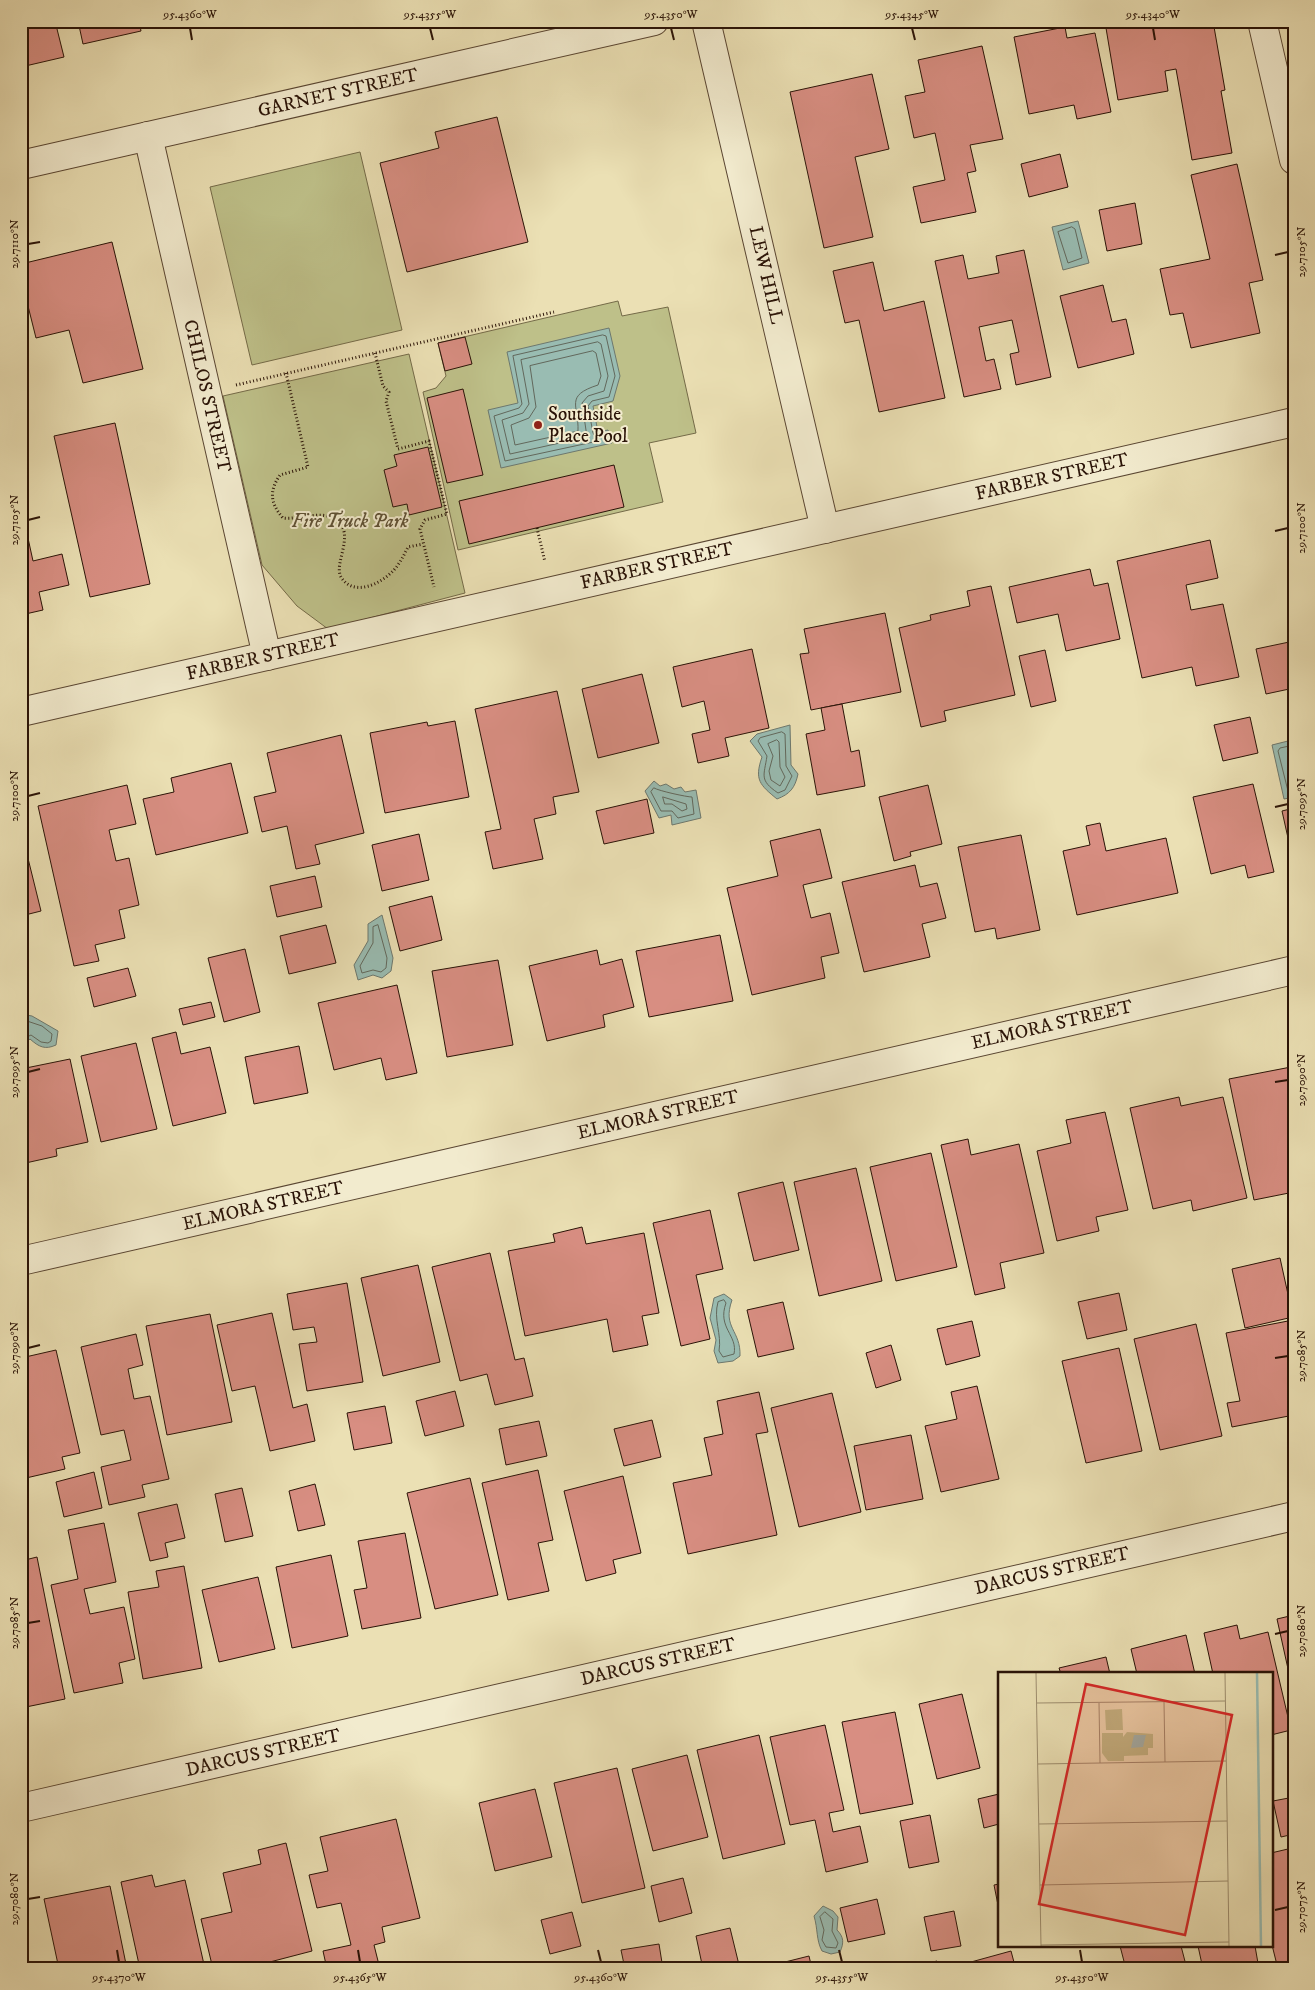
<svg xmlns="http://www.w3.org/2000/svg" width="1315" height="1990" viewBox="0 0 1315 1990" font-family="'IM FELL DW Pica',serif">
<rect width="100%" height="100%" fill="#ebe0b4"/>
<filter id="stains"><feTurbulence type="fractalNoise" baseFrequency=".004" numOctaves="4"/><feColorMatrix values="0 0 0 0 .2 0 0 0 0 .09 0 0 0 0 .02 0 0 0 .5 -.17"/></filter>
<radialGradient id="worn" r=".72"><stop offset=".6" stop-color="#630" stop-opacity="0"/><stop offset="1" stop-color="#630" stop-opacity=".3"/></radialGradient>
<g fill="#bec089" stroke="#746a48">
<path d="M360,152L402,330L252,365L210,187Z"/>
<path d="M618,301L622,316L668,307L696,433L649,443L663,502L458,550L423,392L436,388L446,376L438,343Z"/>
<path d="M409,354L465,593L328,629L297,606L262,565L223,396Z"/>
</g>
<g fill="#99bcb2" stroke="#6d786e">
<path d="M1078,221L1089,263L1063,270L1052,227Z"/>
<path d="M609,328L620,376L613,401L593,406L598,432L608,430L612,443L501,468L488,410L518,403L507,352Z"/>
<path d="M790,725L791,765L798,774C795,788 790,794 777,799C760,785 754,780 762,757L750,741L757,734Z"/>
<path d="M1292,740L1294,797L1284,799L1272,745Z"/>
<path d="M654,781L660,786L666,784L674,789L681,787L685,792L696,790L701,818L672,825L671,815L659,818L645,791Z"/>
<path d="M382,915L393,958L391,971L382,978L373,975L358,980L354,965L368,941V924Z"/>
<path d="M21,1014L32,1016L58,1031L56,1045C45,1050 39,1047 30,1039L21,1047Z"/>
<path d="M724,1294L732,1300C722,1328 741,1330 740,1356L733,1361L718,1363L714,1351L716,1340L710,1318L714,1298Z"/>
<path d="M823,1906L833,1911L838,1917L837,1930C844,1937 844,1943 840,1952L831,1954L822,1951C816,1940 818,1929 814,1916Z"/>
</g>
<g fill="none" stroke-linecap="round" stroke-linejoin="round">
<g stroke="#62685c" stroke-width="1">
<path d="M1072,227L1075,229L1082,258L1068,263L1058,232Z"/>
<path d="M603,335L606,336L615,376L609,397L592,401L588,406L593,433L598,441L505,461L494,416L519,408L522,404L513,356Z"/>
<path d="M598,342L601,344L608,376L604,391L588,396L582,403L587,437L510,454L502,420L523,413L529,404L521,360Z"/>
<path d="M593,351L596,353L601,376L598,385C564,396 579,405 578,431L515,445L511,425L529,418L536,407L530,366Z"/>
<path d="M782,732L785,734L786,766L792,776L785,790L778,793C759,780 764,776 767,756L758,741L760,738Z"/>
<path d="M777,740L779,742L780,767L785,777L780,786L771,780L769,771L773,756L768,744Z"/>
<path d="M1294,745L1280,748L1278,751L1288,791L1294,792"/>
<path d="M654,788C659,791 687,797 692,797L694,814L678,818L672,811H661L651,792Z"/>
<path d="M663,797L686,804L687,809L682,811L672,804H665Z"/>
<path d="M378,925L387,958L386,968L381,972L373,970L362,973L360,966L373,943V927Z"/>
<path d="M21,1019L42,1026L52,1034L51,1041L48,1043L41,1042L31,1035L21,1040"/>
<path d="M724,1300L726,1303C717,1328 738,1335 734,1354L723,1357L719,1351C722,1334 713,1319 718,1302Z"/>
<path d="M825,1912L833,1919L832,1931L838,1943L836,1948L826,1947L822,1940L824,1930L820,1917Z"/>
</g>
</g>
<g fill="#d88e82" stroke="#2a1307">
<path d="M21,21H55L64,57L21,67Z"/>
<path d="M78,21H139L141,31L83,44Z"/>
<path d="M1112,21H1213L1225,90L1221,91L1232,153L1192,160L1176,69L1165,71L1168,91L1118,100L1105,22Z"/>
<path d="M1065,27L1067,38L1095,33L1111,112L1077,119L1074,105L1029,114L1014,37Z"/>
<path d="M982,46L1003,139L970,145L976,171L967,173L976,212L921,223L913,187L945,180L935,133L914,138L905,96L925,92L918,60Z"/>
<path d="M872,74L889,149L855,157L873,237L824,248L790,92Z"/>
<path d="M497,117L528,242L407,272L380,163L439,148L435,132Z"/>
<path d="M1060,154L1068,187L1029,197L1021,164Z"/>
<path d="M1237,164L1263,280L1249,283L1260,333L1191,348L1183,313L1170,315L1160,269L1210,259L1191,175Z"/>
<path d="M1135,203L1142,244L1107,251L1099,210Z"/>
<path d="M112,242L143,369L83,383L69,330L36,338L21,278V264Z"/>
<path d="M1024,250L1051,377L1016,385L1010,354L1019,352L1012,320L979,327L986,361L994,359L1001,389L964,397L935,261L963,255L968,279L999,273L996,256Z"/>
<path d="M873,262L884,311L924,301L945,398L879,412L859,320L845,323L833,271Z"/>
<path d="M1103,285L1112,322L1126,319L1134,354L1078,368L1060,296Z"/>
<path d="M465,337L472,364L445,371L438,343Z"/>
<path d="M463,389L483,475L447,483L427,398Z"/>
<path d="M115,423L150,584L90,597L54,436Z"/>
<path d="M428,447L442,507L409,515L407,504L393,507L384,470L397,466L394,455Z"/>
<path d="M614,465L624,507L469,544L459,501Z"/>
<path d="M21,506L33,561L62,554L69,585L39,592L43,610L21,615Z"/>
<path d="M1210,540L1218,578L1186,585L1191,610L1223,604L1239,677L1196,686L1192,667L1142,678L1117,561Z"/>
<path d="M1090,569L1094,586L1108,583L1120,639L1066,651L1058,614L1017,623L1009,587Z"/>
<path d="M991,586L1015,695L944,711L946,721L921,727L899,628L931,620L930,615L970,606L967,591Z"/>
<path d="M885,613L901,692L811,710L800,654L809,653L804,629Z"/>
<path d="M1294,641V688L1266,694L1256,649Z"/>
<path d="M752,649L769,728L725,738L729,756L698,763L692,734L710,730L704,701L682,707L673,667Z"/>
<path d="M1045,650L1056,701L1031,707L1019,656Z"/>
<path d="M642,674L659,743L598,758L582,689Z"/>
<path d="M557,691L579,792L553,797L556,814L534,819L543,859L493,869L485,832L501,829L475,709Z"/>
<path d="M842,704L851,752L859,750L865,786L817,795L806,734L825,730L821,708Z"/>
<path d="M1250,717L1258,753L1223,761L1214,725Z"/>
<path d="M455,721L469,797L385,813L370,733L427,722L428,726Z"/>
<path d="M341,735L364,833L315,845L320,864L296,869L287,826L262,832L254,797L276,792L267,753Z"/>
<path d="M231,763L248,833L156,855L143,799L174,792L171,778Z"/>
<path d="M1253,784L1274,872L1248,878L1245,865L1211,874L1193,797Z"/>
<path d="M127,785L136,824L109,830L116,861L129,858L139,905L119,910L125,938L95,945L99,961L74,966L38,806Z"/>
<path d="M928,785L942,844L910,852L911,856L894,861L879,797Z"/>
<path d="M647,799L654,833L604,844L596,811Z"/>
<path d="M1294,808V865L1282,811Z"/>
<path d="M1100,823L1106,851L1166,838L1178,893L1077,915L1063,851L1090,845L1086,826Z"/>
<path d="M820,829L832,878L803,885L811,918L830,913L839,953L821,957L825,978L752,995L727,888L778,876L770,841Z"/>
<path d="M21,830L41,911L21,916Z"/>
<path d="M419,834L429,880L382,891L372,845Z"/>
<path d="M1021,835L1040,930L997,939L995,928L975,932L958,847Z"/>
<path d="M915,865L920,887L937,883L946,918L922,924L930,957L864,972L842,882Z"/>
<path d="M315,876L322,907L277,917L270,886Z"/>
<path d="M432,896L442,940L400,951L389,907Z"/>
<path d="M326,925L336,963L289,974L280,936Z"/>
<path d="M720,935L733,1001L649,1017L636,951Z"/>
<path d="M245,949L260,1012L224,1022L208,958Z"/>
<path d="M597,950L600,965L622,959L634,1007L603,1015L605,1027L547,1041L529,966Z"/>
<path d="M498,960L513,1045L447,1057L432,971Z"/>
<path d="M128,968L136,996L94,1007L87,978Z"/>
<path d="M397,985L417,1073L386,1080L381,1058L334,1070L318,1003Z"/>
<path d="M211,1002L215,1017L183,1025L179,1009Z"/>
<path d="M176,1032L181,1054L210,1047L226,1113L173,1126L152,1038Z"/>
<path d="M136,1043L157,1129L101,1142L81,1056Z"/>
<path d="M299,1046L308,1093L254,1104L245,1057Z"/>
<path d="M70,1059L88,1142L56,1149L57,1156L21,1164V1069Z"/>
<path d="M1291,1067L1294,1079V1192L1254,1200L1229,1079Z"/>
<path d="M1179,1097L1181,1106L1223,1097L1247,1198L1193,1211L1191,1200L1153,1209L1130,1108Z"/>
<path d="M1105,1112L1128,1210L1096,1217L1099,1231L1057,1241L1037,1151L1071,1143L1066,1120Z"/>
<path d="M968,1139L971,1155L1019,1144L1044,1253L1000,1263L1005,1288L975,1295L941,1145Z"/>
<path d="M931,1153L957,1267L896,1281L870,1167Z"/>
<path d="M856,1168L882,1281L819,1296L794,1182Z"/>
<path d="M783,1182L799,1250L754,1261L738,1193Z"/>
<path d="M710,1210L723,1269L696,1275L710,1339L681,1346L653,1223Z"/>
<path d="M582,1227L586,1244L644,1233L659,1313L642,1316L648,1345L613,1352L607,1319L525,1336L508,1251L555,1242L553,1234Z"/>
<path d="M490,1253L515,1360L524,1358L533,1396L495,1405L487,1374L460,1381L432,1267Z"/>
<path d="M1280,1258L1293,1317L1245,1328L1232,1269Z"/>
<path d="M418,1265L440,1362L383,1376L361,1278Z"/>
<path d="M347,1283L363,1382L307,1391L299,1344L317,1342L314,1327L293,1330L287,1294Z"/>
<path d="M1119,1293L1127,1330L1087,1339L1078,1302Z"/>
<path d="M783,1302L794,1349L758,1357L747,1310Z"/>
<path d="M272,1313L293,1408L307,1404L315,1441L270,1451L255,1386L232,1391L217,1325Z"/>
<path d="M210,1314L232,1422L167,1435L146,1326Z"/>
<path d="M972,1321L980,1356L946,1365L937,1329Z"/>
<path d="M1288,1321L1294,1350V1415L1232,1427L1227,1403L1240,1401L1226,1333Z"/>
<path d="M1196,1324L1222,1436L1160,1450L1134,1339Z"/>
<path d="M136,1334L143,1365L128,1369L134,1399L150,1396L169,1479L142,1485L145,1497L109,1505L101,1467L131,1460L124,1430L101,1435L81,1347Z"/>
<path d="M891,1345L901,1380L876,1388L866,1353Z"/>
<path d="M1119,1348L1142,1451L1086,1463L1062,1361Z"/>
<path d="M56,1350L80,1453L62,1457L65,1469L26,1478L21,1456V1358Z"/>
<path d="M977,1386L999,1479L941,1492L925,1426L957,1419L951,1392Z"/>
<path d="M455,1391L464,1426L425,1436L416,1401Z"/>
<path d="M759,1392L768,1432L756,1434L777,1535L688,1554L673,1483L712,1475L704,1438L723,1434L717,1401Z"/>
<path d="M832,1393L861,1512L799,1527L771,1408Z"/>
<path d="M385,1406L392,1443L354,1450L347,1413Z"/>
<path d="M652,1420L661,1457L624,1466L614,1429Z"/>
<path d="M539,1421L547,1456L506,1465L499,1429Z"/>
<path d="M911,1435L923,1499L866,1510L854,1446Z"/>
<path d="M538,1470L553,1540L538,1543L549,1591L508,1600L482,1483Z"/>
<path d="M94,1472L102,1508L64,1517L56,1482Z"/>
<path d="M623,1476L641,1553L613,1560L616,1573L586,1581L564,1491Z"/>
<path d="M470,1478L498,1595L435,1609L407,1493Z"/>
<path d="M315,1484L325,1525L298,1531L289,1491Z"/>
<path d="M242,1488L253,1536L225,1542L215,1494Z"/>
<path d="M177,1504L185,1538L165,1543L168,1557L150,1561L138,1513Z"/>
<path d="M104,1523L116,1582L84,1589L90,1614L124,1607L135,1659L119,1663L123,1683L74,1693L51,1585L78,1579L68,1530Z"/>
<path d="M405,1533L421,1618L362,1629L354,1590L367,1588L358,1541Z"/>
<path d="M331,1555L348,1636L292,1648L276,1567Z"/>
<path d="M37,1557L65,1699L21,1708V1561Z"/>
<path d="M184,1566L202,1668L143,1679L128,1592L159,1587L156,1571Z"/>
<path d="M258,1577L275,1649L219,1662L202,1590Z"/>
<path d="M1294,1615V1686L1292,1687L1277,1619Z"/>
<path d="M1237,1625L1240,1639L1268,1632L1291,1730L1271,1735V1674H1213L1204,1633Z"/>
<path d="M1186,1635L1195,1674H1137L1131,1649Z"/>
<path d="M1106,1657L1110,1674H1061L1059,1668Z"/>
<path d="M962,1694L980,1768L937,1779L919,1704Z"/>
<path d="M895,1712L913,1804L860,1814L842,1722Z"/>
<path d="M825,1725L844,1810L829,1813L833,1832L860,1826L868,1862L826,1872L815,1820L790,1825L770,1737Z"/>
<path d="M759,1735L785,1844L723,1859L697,1750Z"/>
<path d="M687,1755L708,1837L653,1851L632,1769Z"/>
<path d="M617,1768L645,1888L582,1903L554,1783Z"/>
<path d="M535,1789L552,1857L495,1871L479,1803Z"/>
<path d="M999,1794V1824L984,1828L978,1799Z"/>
<path d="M1294,1797V1834L1281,1837L1273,1801Z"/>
<path d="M930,1815L939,1862L909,1868L900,1821Z"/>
<path d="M396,1819L420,1918L382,1927L385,1942L374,1945L380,1969H327L323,1951L351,1945L341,1903L317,1908L309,1875L328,1871L320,1837Z"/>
<path d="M286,1843L312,1951L243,1969H213L201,1919L232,1912L223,1873L261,1864L258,1850Z"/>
<path d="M1288,1849L1294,1866V1967L1278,1969L1271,1941V1853Z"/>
<path d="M152,1875L155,1887L185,1880L205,1969H140L121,1882Z"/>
<path d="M683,1878L692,1913L659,1922L651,1886Z"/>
<path d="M999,1884V1910L994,1885Z"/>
<path d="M110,1886L127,1969H59L44,1899Z"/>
<path d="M877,1899L885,1934L848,1942L840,1908Z"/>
<path d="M954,1911L961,1946L931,1951L924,1917Z"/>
<path d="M572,1912L581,1946L550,1954L541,1920Z"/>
<path d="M730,1928L740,1969H703L696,1936Z"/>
<path d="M659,1944L663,1969H625L621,1950Z"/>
<path d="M1120,1946H1181L1187,1969H1126Z"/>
<path d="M1198,1946H1255L1259,1969H1203Z"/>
<path d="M1011,1951L1015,1966L1028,1962L1029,1969H973L971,1962Z"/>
<path d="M809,1956L812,1969H786L785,1962Z"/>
<path d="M937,1961L939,1969H904Z"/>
<path d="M877,1963L879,1969H851Z"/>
</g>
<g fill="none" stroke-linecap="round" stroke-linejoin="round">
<g stroke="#5a4632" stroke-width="30">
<g id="minor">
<path d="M706,21L825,529"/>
<path d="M1262,21L1294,160"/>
<path d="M148,136L267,656"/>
<path d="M21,165L654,21"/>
<path d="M21,712L1294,422"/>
<path d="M21,1261L1294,970"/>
<path d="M21,1808L1294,1516"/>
</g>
</g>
<g stroke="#2a1307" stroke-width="3" stroke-dasharray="1 2.5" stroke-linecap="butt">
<path d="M375,353L383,386L389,392L386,401L398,449L429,441L447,514L425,520L420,529L434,587"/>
<path d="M286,373L308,467L280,475C269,491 270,503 283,518C299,520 320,510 335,519C357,533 333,563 341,577C354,598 382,583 394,570C400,563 404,555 408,547L423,544"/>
<path d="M236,385L554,312"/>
<path d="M537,528L545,562"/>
</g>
<use href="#minor" stroke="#f2ebce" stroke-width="28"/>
</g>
<path fill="none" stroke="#2a1307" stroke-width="2" d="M190,28L192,40M430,28L433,40M671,28L674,40M912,28L915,40M1153,28L1155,40M28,244L40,242M1275,255L1288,252M28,520L40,517M1275,531L1288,528M28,796L40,793M1275,807L1288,804M28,1072L40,1069M1275,1082L1288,1080M28,1348L40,1345M1275,1358L1288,1356M28,1623L40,1621M1275,1634L1288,1631M28,1899L40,1897M1275,1910L1288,1907M117,1950L119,1962M358,1950L360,1962M598,1950L601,1962M839,1950L842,1962M1080,1950L1082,1962"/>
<circle fill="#8f2418" stroke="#f2ebce" stroke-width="2" cx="538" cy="425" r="5"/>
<g text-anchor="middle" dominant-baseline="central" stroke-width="4" stroke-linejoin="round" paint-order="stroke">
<g font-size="19" fill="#2a1307" stroke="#f2ebce">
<text transform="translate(338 93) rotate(-13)">GARNET STREET</text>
<text transform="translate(766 275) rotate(77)">LEW HILL</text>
<text transform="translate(207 396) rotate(77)">CHILOS STREET</text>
<text transform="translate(1052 477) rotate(-13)">FARBER STREET</text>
<text transform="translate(657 566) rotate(-13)">FARBER STREET</text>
<text transform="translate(263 657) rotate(-13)">FARBER STREET</text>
<text transform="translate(1052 1025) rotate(-13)">ELMORA STREET</text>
<text transform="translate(658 1115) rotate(-13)">ELMORA STREET</text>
<text transform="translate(263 1206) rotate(-13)">ELMORA STREET</text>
<text transform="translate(1052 1571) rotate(-13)">DARCUS STREET</text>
<text transform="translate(658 1662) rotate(-13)">DARCUS STREET</text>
<text transform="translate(263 1753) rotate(-13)">DARCUS STREET</text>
</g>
<g font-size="19" fill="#2a1307" stroke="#f2ebce" text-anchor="start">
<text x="548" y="414">Southside<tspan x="548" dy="22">Place Pool</tspan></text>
</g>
<g font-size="19" font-style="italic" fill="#5e5034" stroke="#f2ebce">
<text x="350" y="521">Fire Truck Park</text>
</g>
</g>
<g transform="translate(998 1672)">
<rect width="275" height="275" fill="#ebe0b4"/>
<path d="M124,37L125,58H108L107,38ZM129,60L155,62V76H150V83L126,84V89H110L104,81V61H125V65Z" fill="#bec089"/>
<path d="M136,63H148L145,75L133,76Z" fill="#99bcb2"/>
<path fill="none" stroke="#99bcb2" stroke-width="2.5" d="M259,1L263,274"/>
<path fill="none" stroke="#9e8e6f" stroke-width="1" d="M38,1L43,274M227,1L231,274M166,30L167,90M39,31L227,29M101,31L102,91M40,92L228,89M41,152L229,149M42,213L230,209M43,273L231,270"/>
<path fill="#d62828" fill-opacity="0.15" stroke="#d62828" stroke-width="2.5" d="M88,12L234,43L187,263L41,232Z"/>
<rect width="275" height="275" fill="none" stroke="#2a1307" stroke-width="2.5"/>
</g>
<rect width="1315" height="1990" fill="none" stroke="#ebe0b4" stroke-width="55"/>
<rect x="28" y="28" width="1260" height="1934" fill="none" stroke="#2a1307" stroke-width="2"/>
<g font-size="12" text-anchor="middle" fill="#2a1307">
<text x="190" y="18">95.4360°W</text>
<text x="430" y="18">95.4355°W</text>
<text x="671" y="18">95.4350°W</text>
<text x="912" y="18">95.4345°W</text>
<text x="1153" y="18">95.4340°W</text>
<text transform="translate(14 244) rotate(-90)" y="4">29.7110°N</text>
<text transform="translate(1301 252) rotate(-90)" y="4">29.7105°N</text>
<text transform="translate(14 520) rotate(-90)" y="4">29.7105°N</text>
<text transform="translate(1301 528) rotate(-90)" y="4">29.7100°N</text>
<text transform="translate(14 796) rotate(-90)" y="4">29.7100°N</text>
<text transform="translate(1301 804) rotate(-90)" y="4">29.7095°N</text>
<text transform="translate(14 1072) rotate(-90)" y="4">29.7095°N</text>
<text transform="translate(1301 1080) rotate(-90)" y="4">29.7090°N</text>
<text transform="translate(14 1348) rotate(-90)" y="4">29.7090°N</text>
<text transform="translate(1301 1356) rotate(-90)" y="4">29.7085°N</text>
<text transform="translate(14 1623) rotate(-90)" y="4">29.7085°N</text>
<text transform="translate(1301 1631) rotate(-90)" y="4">29.7080°N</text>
<text transform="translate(14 1899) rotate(-90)" y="4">29.7080°N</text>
<text transform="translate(1301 1907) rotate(-90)" y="4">29.7075°N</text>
<text x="119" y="1981">95.4370°W</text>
<text x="360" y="1981">95.4365°W</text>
<text x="601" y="1981">95.4360°W</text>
<text x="842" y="1981">95.4355°W</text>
<text x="1082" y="1981">95.4350°W</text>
</g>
<rect width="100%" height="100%" filter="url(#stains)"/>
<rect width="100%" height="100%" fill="url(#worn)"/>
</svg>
